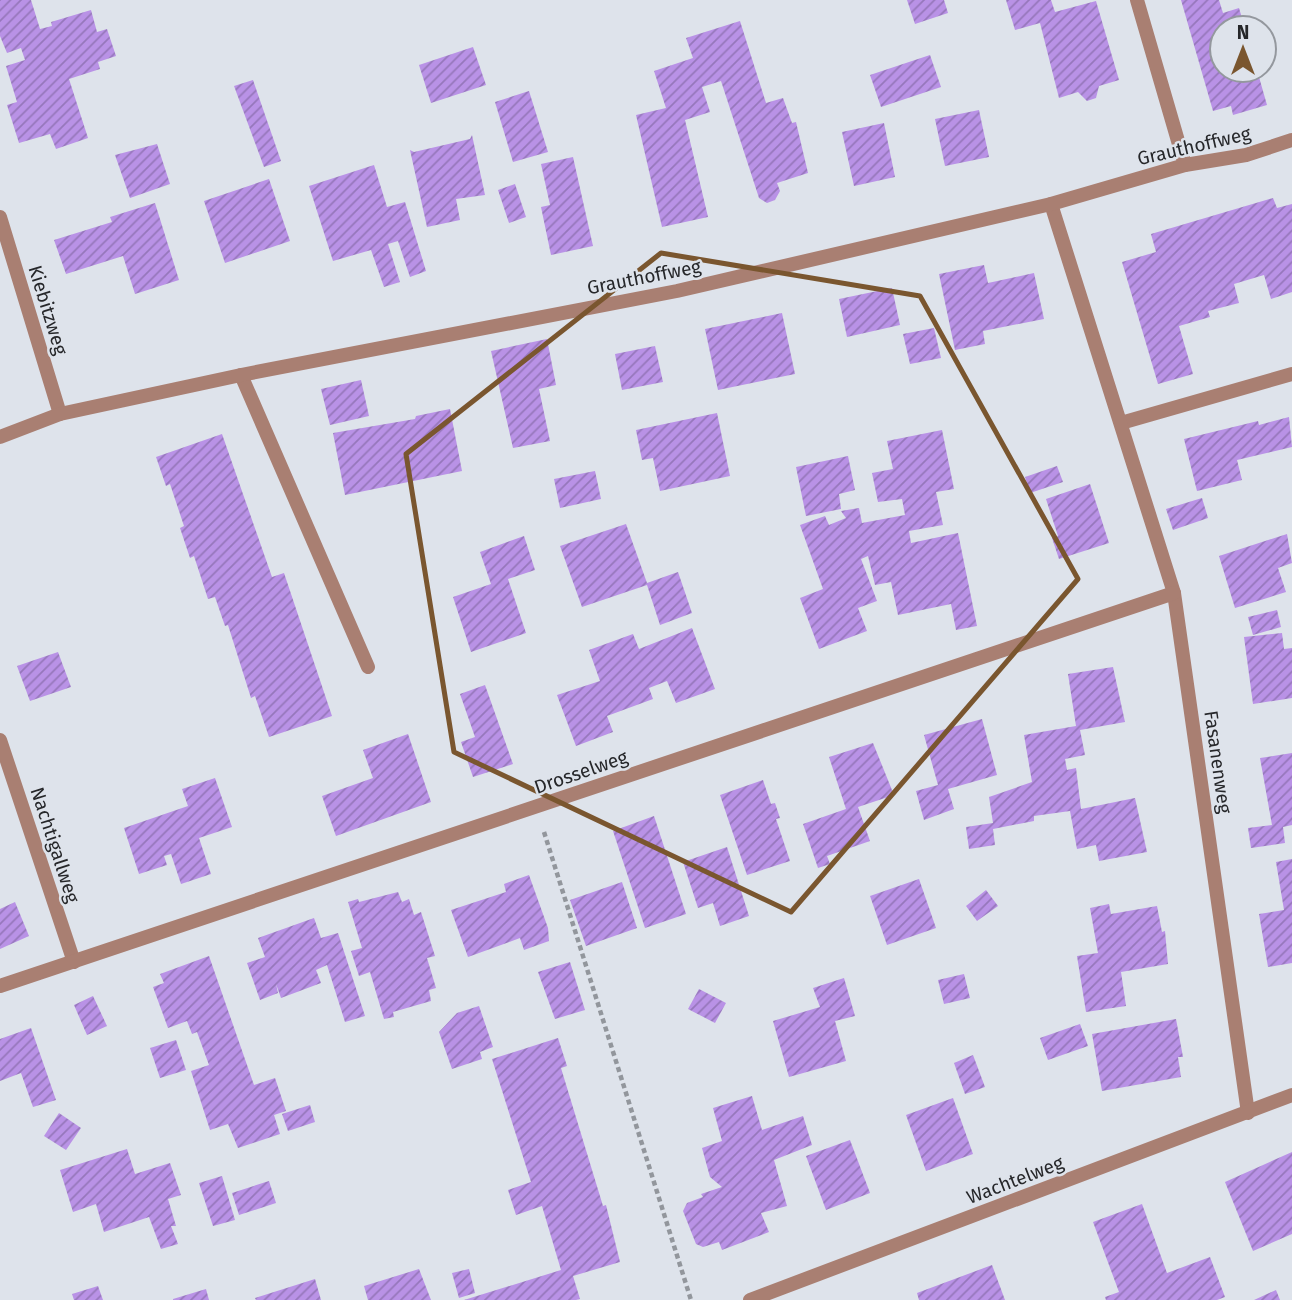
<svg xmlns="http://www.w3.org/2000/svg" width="1292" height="1300" viewBox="0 0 1292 1300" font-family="'Fira Sans',sans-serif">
<defs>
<pattern id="building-hatch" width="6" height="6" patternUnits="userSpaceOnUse" patternTransform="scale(1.75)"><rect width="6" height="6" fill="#b992e6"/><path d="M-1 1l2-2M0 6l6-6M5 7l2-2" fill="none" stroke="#9677bb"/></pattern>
</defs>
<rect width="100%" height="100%" fill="#dee3eb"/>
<g fill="url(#building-hatch)">
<path d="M0,0H31L40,29L52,26L51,22L91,10L97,32L107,29L116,56L98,62L100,69L69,79L88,138L56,149L50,134L19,143L7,105L17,102L6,66L25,60L21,48L7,53L0,36Z"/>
<path d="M907,0H944L948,13L915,24Z"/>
<path d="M1006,0H1051L1055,12L1096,1L1119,80L1099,86L1096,98L1087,101L1078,92L1059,98L1040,23L1015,30Z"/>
<path d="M1181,0H1219L1223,13L1239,8L1245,28H1222V70H1257L1267,105L1233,115L1231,106L1213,111Z"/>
<path d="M740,21L766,103L783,98L792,123L796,122L808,173L777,183L780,191L775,200L767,203L759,198L721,81L702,87L710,112L685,120L708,217L662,227L636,115L666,108L654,71L693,58L686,38Z"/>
<path d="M473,47L486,85L431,103L419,65Z"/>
<path d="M930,55L941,87L881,107L870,75Z"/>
<path d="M253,80L281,161L264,167L234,86Z"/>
<path d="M529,91L548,152L513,162L495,102Z"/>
<path d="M979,110L989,157L945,166L935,119Z"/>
<path d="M884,123L895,177L854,186L842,132Z"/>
<path d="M472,135L485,195L456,199L460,220L427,227L410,150L414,152L470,139Z"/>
<path d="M157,144L170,184L130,198L115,155Z"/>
<path d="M573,157L593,246L551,255L541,207L550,205L541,164Z"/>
<path d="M374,165L387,207L405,202L426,271L410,277L398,241L388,244L400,282L384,287L371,250L333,261L309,186Z"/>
<path d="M269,179L290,241L225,263L204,201Z"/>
<path d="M515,184L526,217L509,223L498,190Z"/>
<path d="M1273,198L1277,208L1292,204V292L1271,299L1264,275L1234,284L1239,303L1208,311L1210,317L1179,326L1193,374L1158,384L1122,262L1156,252L1151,234Z"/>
<path d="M155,203L179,280L135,294L123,256L66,274L54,240L112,222L110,217Z"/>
<path d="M984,265L988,283L1034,273L1044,319L983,331L985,344L955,350L939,274Z"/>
<path d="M892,288L900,325L847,337L839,299Z"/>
<path d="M782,313L795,374L718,390L705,329Z"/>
<path d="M934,328L941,358L910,364L903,334Z"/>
<path d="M547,339L556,385L539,389L550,441L513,448L491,351Z"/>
<path d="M655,346L663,382L622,390L615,354Z"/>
<path d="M361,380L369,416L330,425L321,389Z"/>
<path d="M450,409L462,471L345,495L333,433L415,419L416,416Z"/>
<path d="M717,413L730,476L660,491L653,458L642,460L636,430Z"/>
<path d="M1289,417L1292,447L1237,460L1242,480L1197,491L1184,439L1258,421L1259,425Z"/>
<path d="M942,430L954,489L936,492L943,525L909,531L911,543L958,533L977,626L956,630L951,604L898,615L891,582L875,585L868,556L861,559L877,601L858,608L867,631L819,649L800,598L823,589L800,525L825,516L829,525L846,518L841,511L859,508L862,523L905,515L902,499L878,502L872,473L893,469L887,441Z"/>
<path d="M222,434L272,577L284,573L332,716L269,737L255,696L251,698L228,625L225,626L215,597L208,599L194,556L190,558L180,528L184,526L170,484L166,486L156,457Z"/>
<path d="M848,456L855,490L839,494L841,509L806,516L796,467Z"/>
<path d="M1057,466L1063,482L1030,493L1025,477Z"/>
<path d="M595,471L601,499L560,508L554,479Z"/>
<path d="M1090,484L1109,543L1059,559L1052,538L1058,536L1046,499Z"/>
<path d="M1202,498L1208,518L1173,530L1166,509Z"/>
<path d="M626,524L647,583L678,572L692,613L660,625L647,585L582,607L560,546Z"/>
<path d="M1287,534L1292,563L1278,568L1286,592L1235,608L1219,556Z"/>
<path d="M524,536L535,570L508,579L526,633L471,652L453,597L491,584L480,552Z"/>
<path d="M1277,610L1281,627L1253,635L1248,617Z"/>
<path d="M692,628L715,689L676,703L667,681L649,688L653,699L607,716L613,732L576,746L557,695L600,681L589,650L633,634L639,649Z"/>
<path d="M1282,633L1284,649L1292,648V698L1253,704L1244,637Z"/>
<path d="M58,652L71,687L30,701L17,666Z"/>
<path d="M1113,667L1125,722L1080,730L1085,755L1065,759L1067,770L1076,768L1081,809L1135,798L1147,852L1099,861L1096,845L1077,849L1070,811L1034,816V821L993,829L995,845L969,849L966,827L993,823L989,797L1032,782L1024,735L1076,726L1068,674Z"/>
<path d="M485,685L513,764L473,777L461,742L475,737L460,694Z"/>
<path d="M982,719L997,775L948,789L954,809L924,820L916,791L938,785L924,735Z"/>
<path d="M408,734L431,802L336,836L322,796L373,778L363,750Z"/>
<path d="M873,743L894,795L858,807L870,841L827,856L830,864L818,868L803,824L846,809L829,757Z"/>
<path d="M1292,753V825L1283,827L1285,843L1251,848L1248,828L1272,825L1260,758Z"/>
<path d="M215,778L232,827L199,838L211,874L181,884L171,854L164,856L167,865L139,874L124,828L188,806L182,789Z"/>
<path d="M763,780L771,804L775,803L780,818L776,819L790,861L747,875L720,795Z"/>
<path d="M654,816L686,914L645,928L613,831Z"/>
<path d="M727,847L749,916L720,926L713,903L698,908L683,862Z"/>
<path d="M1292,859V963L1268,967L1259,914L1284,910L1276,862Z"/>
<path d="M529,875L548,928L549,941L524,950L520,938L468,957L451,910L506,892L504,884Z"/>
<path d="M919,879L936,928L887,945L870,896Z"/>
<path d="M622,882L637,928L586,946L570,900Z"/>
<path d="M986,890L998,906L977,921L966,906Z"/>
<path d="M398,892L402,902L409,899L414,915L421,912L435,956L427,958L436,988L429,990L431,1001L393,1012L394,1017L384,1019L370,972L359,976L351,951L362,948L348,902L358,899L359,902Z"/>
<path d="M15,902L29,936L0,949V909Z"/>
<path d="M1109,904L1111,914L1157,906L1162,932L1165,931L1168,964L1121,972L1126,1006L1086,1012L1077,956L1098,953L1090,908Z"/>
<path d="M314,918L321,938L338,933L365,1016L345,1022L327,965L316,970L321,983L281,998L276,984L278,993L260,1000L247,963L265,957L258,938Z"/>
<path d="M209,956L254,1085L275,1078L286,1111L274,1115L280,1134L238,1148L228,1124L210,1130L191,1071L209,1065L197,1032L192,1034L187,1021L168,1028L153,987L164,983L160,974Z"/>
<path d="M570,962L585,1010L555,1019L538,972Z"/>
<path d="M964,974L970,998L944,1004L938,980Z"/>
<path d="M844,978L855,1016L835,1021L846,1061L789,1077L773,1021L820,1007L813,988Z"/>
<path d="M699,989L726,1003L715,1023L688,1009Z"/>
<path d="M93,996L107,1026L87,1035L74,1005Z"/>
<path d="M479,1006L493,1047L480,1052L482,1059L452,1069L439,1032L457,1013Z"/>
<path d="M1176,1019L1183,1057H1178L1181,1077L1102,1091L1092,1034Z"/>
<path d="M1080,1024L1088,1046L1048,1060L1040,1038Z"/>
<path d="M31,1028L56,1100L33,1107L21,1073L0,1081V1039Z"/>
<path d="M558,1038L567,1066L561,1068L603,1206L606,1205L620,1262L573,1276L580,1299L576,1300H464L561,1270L542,1206L516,1215L508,1190L531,1182L492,1059Z"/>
<path d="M176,1040L186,1070L160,1078L150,1048Z"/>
<path d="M973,1055L985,1087L965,1094L954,1063Z"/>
<path d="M752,1096L762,1130L803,1116L812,1145L774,1160L787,1206L761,1213L769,1232L722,1250L719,1242L703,1247L696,1244L683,1211L687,1203L703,1197L701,1194L722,1187L710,1177L702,1148L722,1141L713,1108Z"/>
<path d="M953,1098L973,1154L926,1171L906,1115Z"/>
<path d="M310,1105L315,1122L288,1131L282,1114Z"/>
<path d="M59,1113L81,1128L66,1150L44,1136Z"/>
<path d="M850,1140L870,1193L826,1210L806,1156Z"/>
<path d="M127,1149L135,1174L170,1163L181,1195L168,1199L176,1226H171L178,1244L161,1249L149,1217L104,1232L96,1204L73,1212L60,1170Z"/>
<path d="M1292,1152V1234L1253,1251L1225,1182Z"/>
<path d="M222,1176L235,1220L213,1226L199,1183Z"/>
<path d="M269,1181L276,1203L239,1215L232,1193Z"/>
<path d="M1142,1204L1167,1273L1210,1257L1225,1297L1217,1300H1106L1105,1297L1119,1292L1093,1222Z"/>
<path d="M992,1265L1005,1300H919L917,1293Z"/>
<path d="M419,1269L431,1300H368L364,1286Z"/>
<path d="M469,1269L475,1293L459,1298L452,1273Z"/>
<path d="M315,1279L321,1300H256L255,1298Z"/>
<path d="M98,1286L103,1300H74L72,1294Z"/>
<path d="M206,1289L209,1300H173V1299Z"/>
<path d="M1276,1290L1280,1300H1254Z"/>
</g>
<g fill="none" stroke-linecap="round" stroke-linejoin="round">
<path stroke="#92969c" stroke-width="4.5" stroke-dasharray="5 3.5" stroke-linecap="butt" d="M544,832L691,1300"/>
<g stroke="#a97f72" stroke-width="14">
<path d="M1137,0L1185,165"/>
<path d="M241,375L368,667"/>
<path d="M1121,423L1292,374"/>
</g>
<g stroke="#a97f72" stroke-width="14">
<path d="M1051,204L1174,593L1248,1113"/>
<path d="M0,217L60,414"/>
<path d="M0,437L60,414L241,375L677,291L1051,204L1185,165L1246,155L1292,140"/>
<path d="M0,740L74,962"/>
<path d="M0,986L1174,593"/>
<path d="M750,1300L1292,1095"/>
</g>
</g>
<path fill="none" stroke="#7a562f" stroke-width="5" stroke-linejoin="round" d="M661,253L920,296L1078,579L791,912L454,752L406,454Z"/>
<g text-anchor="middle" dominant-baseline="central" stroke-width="5" stroke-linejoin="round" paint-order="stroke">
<g font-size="19" fill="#26272a" stroke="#dee3eb">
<text transform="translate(1194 146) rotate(-13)">Grauthoffweg</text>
<text transform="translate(644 277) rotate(-11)">Grauthoffweg</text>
<text transform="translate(48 310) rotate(73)">Kiebitzweg</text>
<text transform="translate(1218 762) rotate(82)">Fasanenweg</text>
<text transform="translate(581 772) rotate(-19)">Drosselweg</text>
<text transform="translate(55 845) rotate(72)">Nachtigallweg</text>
<text transform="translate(1015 1180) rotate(-21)">Wachtelweg</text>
</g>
</g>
<g transform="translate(1243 49)"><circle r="33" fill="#dee3eb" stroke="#94989e" stroke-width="2"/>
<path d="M0-5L12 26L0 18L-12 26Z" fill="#7a562f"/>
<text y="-10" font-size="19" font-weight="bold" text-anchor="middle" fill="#26272a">N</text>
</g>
</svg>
